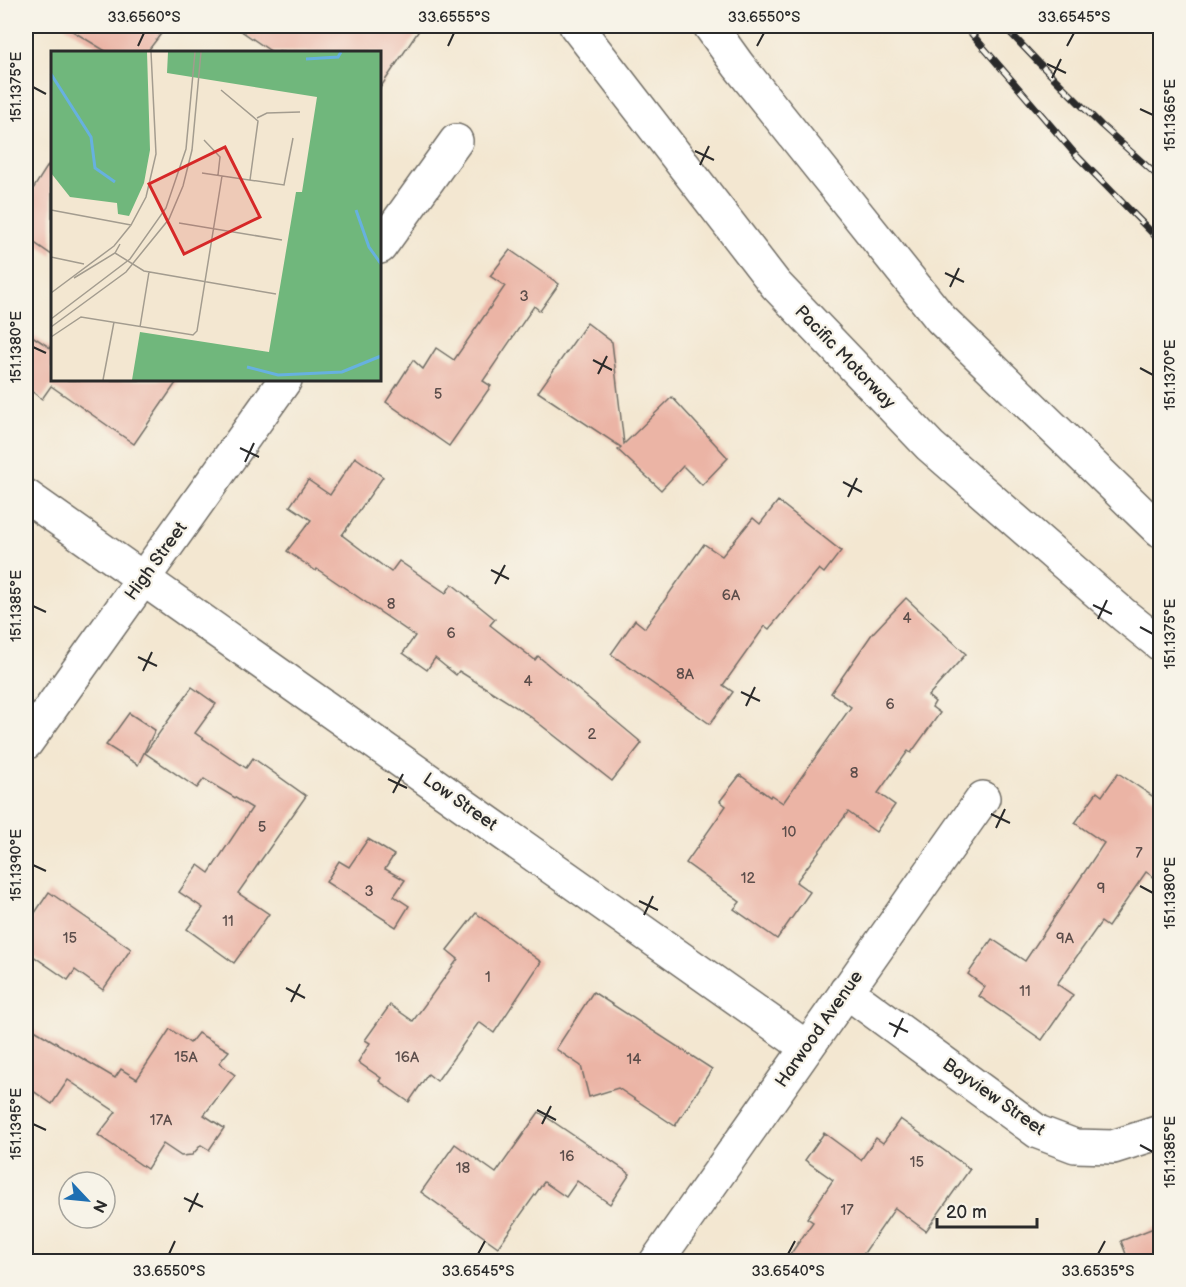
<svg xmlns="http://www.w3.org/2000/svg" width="1186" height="1287" viewBox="0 0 1186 1287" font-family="'Balsamiq Sans',sans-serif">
<rect width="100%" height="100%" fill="#f7f3e8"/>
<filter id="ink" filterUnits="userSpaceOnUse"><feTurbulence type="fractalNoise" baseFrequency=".0167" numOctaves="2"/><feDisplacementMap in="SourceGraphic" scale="12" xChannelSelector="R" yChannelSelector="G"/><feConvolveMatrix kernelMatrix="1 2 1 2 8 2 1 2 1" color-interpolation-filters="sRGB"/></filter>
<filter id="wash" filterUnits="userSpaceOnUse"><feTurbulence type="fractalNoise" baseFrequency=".008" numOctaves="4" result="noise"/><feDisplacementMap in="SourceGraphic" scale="24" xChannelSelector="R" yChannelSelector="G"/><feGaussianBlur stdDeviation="1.35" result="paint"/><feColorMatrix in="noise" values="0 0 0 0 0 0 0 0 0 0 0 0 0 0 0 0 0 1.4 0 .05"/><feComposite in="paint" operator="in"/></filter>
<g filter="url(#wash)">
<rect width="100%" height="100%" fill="#f3e7d1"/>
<g id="blocks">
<g fill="#ebb4a5">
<path d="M64,26H167L147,52H107Z"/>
<path d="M234,26H422L380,88V52H272Z"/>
<path d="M52,159V255L26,237V200Z"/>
<path d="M510,250L559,284L540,311L534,306L483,381L491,386L449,446L386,402L413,360L423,369L436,348L454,360L505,286L490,276Z"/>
<path d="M587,323L612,342L624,444L672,397L728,458L702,485L683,466L661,490L618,450L621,447L538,392Z"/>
<path d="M26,332L52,349V380H178L134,444L51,386L42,399L26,387Z"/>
<path d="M355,457L383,477L342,535L391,572L399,561L446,593L452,584L495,619L490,625L535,660L538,656L642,743L612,781L527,714L459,671L456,675L435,658L427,670L403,653L415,636L317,569L316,571L287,551L311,520L290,506L308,480L330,495Z"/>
<path d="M778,501L841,551L824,573L819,569L769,629L765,626L723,685L733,692L710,724L611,654L635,620L645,628L704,544L722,556L753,518L760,524Z"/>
<path d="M906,598L966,654L928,696L935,702L932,707L940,713L911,753L908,751L878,793L895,805L876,832L848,812L796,882L810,892L777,939L734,909L740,902L686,863L726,806L720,801L740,775L770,797L771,795L783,803L851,707L831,693L872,634Z"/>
<path d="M192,687L216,704L195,733L246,768L253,758L306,796L238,893L269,914L234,963L187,929L203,908L179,892L198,865L209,873L252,808L204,779L197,788L145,753Z"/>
<path d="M129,713L155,730L138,765L106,745Z"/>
<path d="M1118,773L1161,802V882L1146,872L1108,927L1101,922L1057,984L1073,995L1042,1040L979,996L985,987L968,974L992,939L1025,961L1104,843L1075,823L1097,792L1102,796Z"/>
<path d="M368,839L394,855L385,869L405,880L394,896L409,906L396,927L326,882L339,861L349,867Z"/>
<path d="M49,892L131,949L103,990L75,970L68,980L26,951V926Z"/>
<path d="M476,913L541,962L494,1033L479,1022L437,1081L428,1074L409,1102L379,1081L381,1078L358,1062L370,1043L365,1040L390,1005L413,1021L458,959L447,950Z"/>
<path d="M593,992L712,1069L675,1126L618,1088L589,1097L581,1066L556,1049Z"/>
<path d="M26,1025L115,1078L121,1069L137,1079L170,1029L190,1043L198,1033L229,1051L219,1063L235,1075L204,1115L224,1128L209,1150L201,1145L192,1155L181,1156L163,1144L147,1169L98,1135L116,1112L68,1080L52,1104L26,1086Z"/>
<path d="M539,1112L630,1174L610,1204L577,1181L566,1197L544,1182L498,1247L421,1192L455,1144L496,1173Z"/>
<path d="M900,1119L970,1169L926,1231L895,1208L858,1262H785L813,1222L807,1218L833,1180L805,1160L824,1133L861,1160L876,1138L883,1143Z"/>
<path d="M1161,1225V1262H1129L1121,1241Z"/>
</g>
</g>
</g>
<g filter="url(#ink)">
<use href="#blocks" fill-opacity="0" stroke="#716d65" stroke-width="1.5"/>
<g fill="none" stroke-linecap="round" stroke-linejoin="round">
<g stroke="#716d65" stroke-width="36">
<g id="minor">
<path d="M380,247L456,141"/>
<path d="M26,496L806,1047"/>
<path d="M26,743L285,380"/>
<path d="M846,991L1038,1132L1075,1146L1113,1147L1160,1132"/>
<path d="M656,1262L983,798"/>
</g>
</g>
<g stroke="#716d65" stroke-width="36">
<g id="motorway">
<path d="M576,26L776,285L930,446L1125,616L1160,644"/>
<path d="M710,26L738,65L941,319L1160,531"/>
</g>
</g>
<use href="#minor" stroke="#fff" stroke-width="33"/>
<use href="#motorway" stroke="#fff" stroke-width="33"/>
<g stroke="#2b2b2b" stroke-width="7">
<g id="rail">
<path d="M965,26L1076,155L1160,241"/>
<path d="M1004,26L1039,63L1101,125L1160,178"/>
</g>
</g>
<use href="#rail" stroke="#f7f3e8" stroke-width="4.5" stroke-dasharray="14" stroke-linecap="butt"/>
</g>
</g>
<path fill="none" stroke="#2b2b2b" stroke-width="2" d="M138,46L144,33M448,46L454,33M757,46L764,33M1067,46L1074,33M1047,64L1066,73M1052,78L1061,59M33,87L46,94M1140,109L1153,115M695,151L714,160M700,165L709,146M945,273L964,282M950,287L959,268M33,347L46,353M593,360L612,370M1140,368L1153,375M598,374L607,356M240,448L259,457M245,462L254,443M843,482L862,492M848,497L857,478M491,570L509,579M495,584L505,565M1093,605L1112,614M33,606L46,612M1098,619L1107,600M1140,627L1153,634M138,657L157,666M143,671L152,652M741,692L760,701M746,706L755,687M388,779L407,788M393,793L403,774M991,814L1010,823M996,828L1005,809M33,865L46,871M1140,886L1153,893M639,901L658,910M644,915L653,896M286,988L305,998M291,1002L300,984M889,1023L908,1032M894,1037L903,1018M537,1110L556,1120M33,1124L46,1130M542,1124L551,1106M1140,1145L1153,1152M184,1198L203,1207M189,1212L198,1193M169,1254L175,1241M478,1254L485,1241M788,1254L795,1241M1098,1254L1105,1241"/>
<g text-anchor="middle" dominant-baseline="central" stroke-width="4.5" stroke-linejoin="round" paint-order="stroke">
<g font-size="15" fill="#5b4d4a">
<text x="524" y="296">3</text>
<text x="438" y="394">5</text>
<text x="731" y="595">6A</text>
<text x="391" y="604">8</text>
<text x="907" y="618">4</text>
<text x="451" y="633">6</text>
<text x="685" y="674">8A</text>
<text x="528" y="681">4</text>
<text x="890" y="704">6</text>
<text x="592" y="734">2</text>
<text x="854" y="773">8</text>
<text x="262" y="827">5</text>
<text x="789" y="832">10</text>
<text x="1139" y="853">7</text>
<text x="748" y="878">12</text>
<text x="1101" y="888">9</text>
<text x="369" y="891">3</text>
<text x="228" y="921">11</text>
<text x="70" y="938">15</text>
<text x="1065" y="938">9A</text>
<text x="488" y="977">1</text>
<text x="1025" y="991">11</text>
<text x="186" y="1057">15A</text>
<text x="407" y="1057">16A</text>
<text x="634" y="1059">14</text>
<text x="161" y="1120">17A</text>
<text x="567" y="1156">16</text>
<text x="917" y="1162">15</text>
<text x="463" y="1168">18</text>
<text x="847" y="1210">17</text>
</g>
<g font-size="18" fill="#2b2b2b" stroke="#f7f3e8">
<text transform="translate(845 357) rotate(46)">Pacific Motorway</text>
<text transform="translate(156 561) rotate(-54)">High Street</text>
<text transform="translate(460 802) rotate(35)">Low Street</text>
<text transform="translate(819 1029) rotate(-55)">Harwood Avenue</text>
<text transform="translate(994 1097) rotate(35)">Bayview Street</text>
</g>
</g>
<g transform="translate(51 51)">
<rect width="330" height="330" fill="#f3e7d1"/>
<path d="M0,1H96L99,99L93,132L78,165L67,163L66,152L19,146L0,122ZM117,1H330V329H81L89,281L218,301L245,141H251L266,46L116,22Z" fill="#70b77c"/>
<path fill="none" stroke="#67b1df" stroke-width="3" d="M255,8L287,6L290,1M0,23L40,86L44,117L64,131M305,159L318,196L330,213M196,316L227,324L291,321L330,305"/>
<path fill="none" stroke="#a39c8f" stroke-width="1.5" d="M170,39L207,70L199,129M206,67L216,62L249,61M153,89L169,106L167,124M151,122L233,134L242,87M0,159L80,174M128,172L231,189M64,202L93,220L225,243M0,206L33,213M23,227L64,202L69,193M0,242L63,195L80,174L95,146L105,103L100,1M0,268L79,208L115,157L135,98L144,1M0,276L75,221L118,168L132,135L141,99L150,1M89,276L98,221M0,286L30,266L142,284L146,280L171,125M52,329L63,271"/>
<path fill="#d62828" fill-opacity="0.15" stroke="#d62828" stroke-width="3" d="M174,96L209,166L133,203L98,133Z"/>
<rect width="330" height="330" fill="none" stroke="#2b2b2b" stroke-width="3"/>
</g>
<rect width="1186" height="1287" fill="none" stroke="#f7f3e8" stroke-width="66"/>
<g transform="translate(87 1200) rotate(116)"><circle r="28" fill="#f7f3e8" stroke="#a5a39c" stroke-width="1.5"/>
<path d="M0-4.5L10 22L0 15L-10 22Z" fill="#1f6fb2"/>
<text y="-9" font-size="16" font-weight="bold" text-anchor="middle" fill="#2b2b2b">N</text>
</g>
<path d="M937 1218v9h100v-9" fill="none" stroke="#2b2b2b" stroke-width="3"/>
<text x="946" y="1218" font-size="18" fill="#2b2b2b" stroke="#f7f3e8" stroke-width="4.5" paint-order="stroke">20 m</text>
<rect x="33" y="33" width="1120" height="1221" fill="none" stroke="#2b2b2b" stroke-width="2"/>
<g font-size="15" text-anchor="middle" fill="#2b2b2b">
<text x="144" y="22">33.6560°S</text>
<text x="454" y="22">33.6555°S</text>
<text x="764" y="22">33.6550°S</text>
<text x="1074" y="22">33.6545°S</text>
<text transform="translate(16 87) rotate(-90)" y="5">151.1375°E</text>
<text transform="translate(1170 115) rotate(-90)" y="5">151.1365°E</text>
<text transform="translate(16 347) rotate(-90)" y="5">151.1380°E</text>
<text transform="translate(1170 375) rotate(-90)" y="5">151.1370°E</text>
<text transform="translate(16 606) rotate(-90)" y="5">151.1385°E</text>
<text transform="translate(1170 634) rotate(-90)" y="5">151.1375°E</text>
<text transform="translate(16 865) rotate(-90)" y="5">151.1390°E</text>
<text transform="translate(1170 893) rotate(-90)" y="5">151.1380°E</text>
<text transform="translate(16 1124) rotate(-90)" y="5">151.1395°E</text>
<text transform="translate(1170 1152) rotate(-90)" y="5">151.1385°E</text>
<text x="169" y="1276">33.6550°S</text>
<text x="478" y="1276">33.6545°S</text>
<text x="788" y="1276">33.6540°S</text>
<text x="1098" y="1276">33.6535°S</text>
</g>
</svg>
